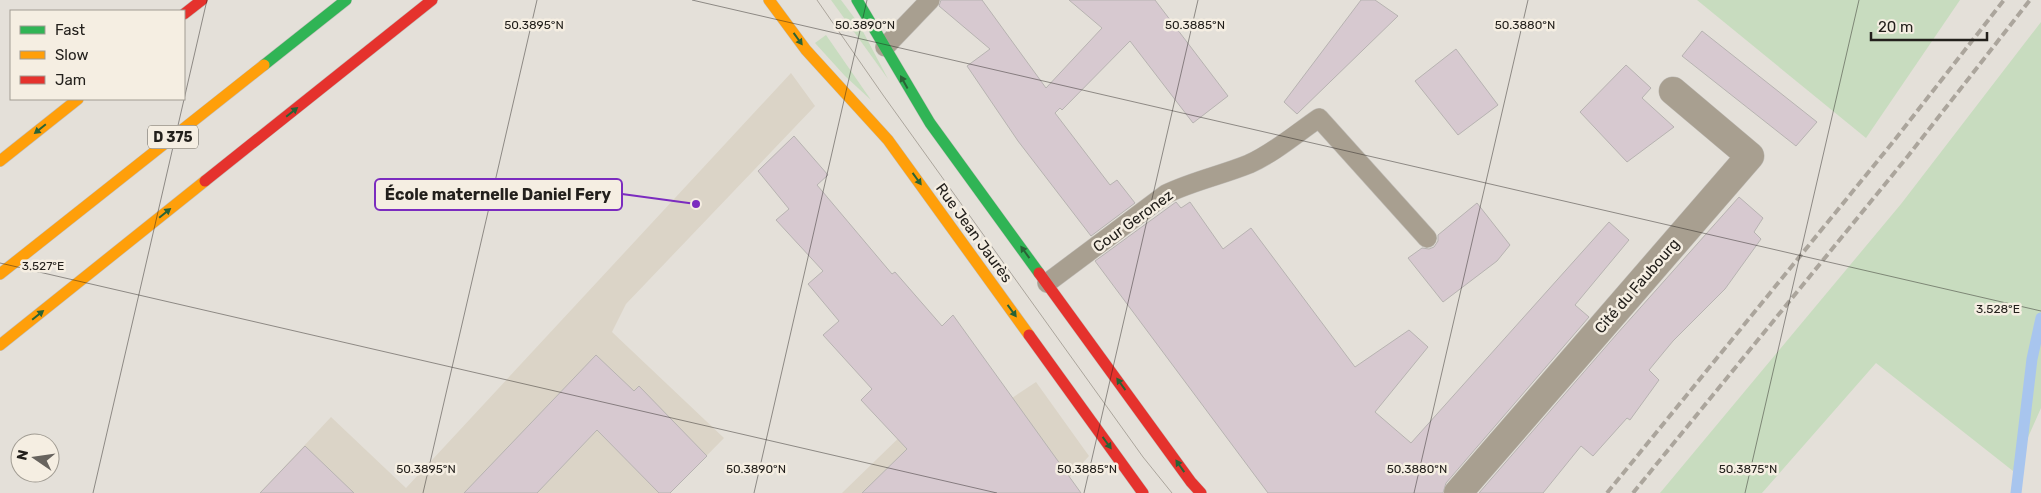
<svg xmlns="http://www.w3.org/2000/svg" width="2041" height="493" viewBox="0 0 2041 493" font-family="Rubik,sans-serif">
<rect width="100%" height="100%" fill="#e4e0d9"/>
<g fill="#dbd4c7">
<path d="M791,73L815,106L626,304L612,332L724,438L670,493H260L331,417L406,488Z"/>
<path d="M1036,382L1089,456L1055,493H842L910,427L991,412Z"/>
</g>
<g fill="#c8dcbf">
<path d="M831,0H841L859,24L888,79Z"/>
<path d="M1697,0H1960L1866,138Z"/>
<path d="M2041,22V408L2013,471L1876,363L1762,493H1660L1901,204Z"/>
<path d="M826,35L871,100L845,76L815,43Z"/>
</g>
<g fill="none" stroke-linecap="round" stroke-linejoin="round">
<path stroke="#a8c5ee" stroke-width="11" d="M2016,493L2032,359L2041,318"/>
</g>
<g fill="#d7c9d0" stroke="#b7b3b1">
<path d="M941,0H982L1046,88L1102,28L1069,0H1155L1228,96L1193,123L1130,41L1062,110L1060,108L1055,113L1110,185L1117,180L1135,203L1091,236L1018,141L967,66L990,49L939,6Z"/>
<path d="M1361,0H1375L1398,16L1297,114L1284,102Z"/>
<path d="M1702,31L1817,122L1796,146L1682,56Z"/>
<path d="M1456,49L1498,105L1458,135L1415,81Z"/>
<path d="M1626,65L1651,88L1642,98L1674,127L1627,162L1580,112Z"/>
<path d="M794,136L828,175L817,185L892,274L895,272L942,326L953,315L1081,493H862L907,449L861,400L872,389L823,335L839,321L808,284L823,271L776,220L789,209L758,171Z"/>
<path d="M1739,197L1763,218L1754,232L1761,239L1725,289L1673,341L1649,370L1659,380L1630,420L1627,418L1593,456L1581,446L1543,493H1479L1616,335Z"/>
<path d="M1176,202L1181,208L1190,202L1223,249L1251,228L1355,367L1409,330L1428,347L1375,412L1411,443L1609,222L1629,240L1575,305L1589,317L1446,483L1443,493H1268L1095,261Z"/>
<path d="M1477,203L1510,245L1497,261L1443,302L1408,258L1422,248L1429,249L1434,247L1438,241V235Z"/>
<path d="M596,355L634,391L639,386L707,456L670,493H659L597,430L537,493H464Z"/>
<path d="M305,446L354,493H260Z"/>
</g>
<g fill="none" stroke-linecap="round" stroke-linejoin="round">
<g stroke="#c0bdb8" stroke-width="20">
<g id="lane">
<path d="M885,47L930,0"/>
<path d="M1047,283L1166,194C1193,181 1222,175 1249,164C1274,153 1297,133 1319,118L1427,238"/>
</g>
</g>
<g stroke="#c0bdb8" stroke-width="29">
<path id="street" d="M1458,493L1750,156L1673,91"/>
</g>
<g stroke="#c0bdb8" stroke-width="12">
<g id="fast">
<path d="M857,0L930,123L1039,273"/>
<path d="M264,65L346,0"/>
</g>
</g>
<g stroke="#c0bdb8" stroke-width="12">
<g id="slow">
<path d="M769,0L806,50L888,140L1029,335"/>
<path d="M0,161L78,99"/>
<path d="M0,274L264,65"/>
<path d="M0,345L205,181"/>
</g>
</g>
<g stroke="#c0bdb8" stroke-width="12">
<g id="jam">
<path d="M184,14L202,0"/>
<path d="M205,181L432,0"/>
<path d="M1039,273L1191,482L1201,493"/>
<path d="M1029,335L1143,493"/>
</g>
</g>
<use href="#lane" stroke="#a89f90" stroke-width="19"/>
<use href="#street" stroke="#a89f90" stroke-width="28"/>
<use href="#fast" stroke="#30b455" stroke-width="11"/>
<use href="#slow" stroke="#ff9f0a" stroke-width="11"/>
<use href="#jam" stroke="#e5322d" stroke-width="11"/>
<path stroke="#aba59c" stroke-width="1" d="M817,0L883,95L1143,457L1172,493"/>
<g stroke="#aba59c" stroke-width="4" stroke-dasharray="8 4" stroke-linecap="butt">
<path d="M1607,493L1893,142L2004,0"/>
<path d="M1633,493L1908,156L2030,0"/>
</g>
</g>
<defs><path id="oneway-solid" d="M-6-.8H1V-3.2L6.5 0L1 3.2V.8H-6Z" transform="scale(1.25)"/></defs>
<g fill="#296336">
<use href="#oneway-solid" transform="translate(798 39) rotate(54)"/>
<use href="#oneway-solid" transform="translate(904 82) rotate(-119)"/>
<use href="#oneway-solid" transform="translate(292 112) rotate(-39)"/>
<use href="#oneway-solid" transform="translate(40 129) rotate(141)"/>
<use href="#oneway-solid" transform="translate(917 179) rotate(54)"/>
<use href="#oneway-solid" transform="translate(165 213) rotate(-39)"/>
<use href="#oneway-solid" transform="translate(1025 252) rotate(-126)"/>
<use href="#oneway-solid" transform="translate(1012 311) rotate(54)"/>
<use href="#oneway-solid" transform="translate(38 315) rotate(-39)"/>
<use href="#oneway-solid" transform="translate(1121 384) rotate(-126)"/>
<use href="#oneway-solid" transform="translate(1107 443) rotate(54)"/>
<use href="#oneway-solid" transform="translate(1180 466) rotate(-125)"/>
</g>
<path fill="none" stroke="#23201c" stroke-width="1" stroke-opacity="0.45" d="M692,0L2041,311M0,263L997,493M93,493L207,0M423,493L537,0M754,493L867,0M1084,493L1198,0M1414,493L1528,0M1745,493L1859,0"/>
<g text-anchor="middle" dominant-baseline="central" stroke-width="5" stroke-linejoin="round" paint-order="stroke">
<rect fill="#f5eee2" stroke="#625e57" stroke-width="1" x="148" y="125.5" width="50" height="23" rx="4"/>
<g font-size="14" font-weight="bold" fill="#23201c">
<text x="173" y="137">D 375</text>
</g>
<g font-size="15" fill="#23201c" stroke="#f5eee2">
<text transform="translate(1133 221) rotate(-36)">Cour Geronez</text>
<text transform="translate(974 233) rotate(54)">Rue Jean Jaurès</text>
<text transform="translate(1637 286) rotate(-49)">Cité du Faubourg</text>
</g>
</g>
<g font-size="12" text-anchor="middle" fill="#23201c" stroke="#f5eee2" stroke-width="5" stroke-linejoin="round" paint-order="stroke">
<text x="534" y="29">50.3895°N</text>
<text x="865" y="29">50.3890°N</text>
<text x="1195" y="29">50.3885°N</text>
<text x="1525" y="29">50.3880°N</text>
<text x="43" y="270">3.527°E</text>
<text x="1998" y="313">3.528°E</text>
<text x="426" y="473">50.3895°N</text>
<text x="756" y="473">50.3890°N</text>
<text x="1087" y="473">50.3885°N</text>
<text x="1417" y="473">50.3880°N</text>
<text x="1748" y="473">50.3875°N</text>
</g>
<path fill="none" stroke="#7b2cbf" stroke-width="2" d="M696 204L622 194"/>
<circle fill="#7b2cbf" stroke="#f5eee2" stroke-width="2" cx="696" cy="204" r="5"/>
<rect fill="#f5eee2" stroke="#7b2cbf" stroke-width="2" x="375" y="179" width="247" height="31" rx="5"/>
<g font-size="16" text-anchor="middle" font-weight="bold" fill="#23201c">
<text x="498" y="200">École maternelle Daniel Fery</text>
</g>
<rect x="10" y="10" width="175" height="90" fill="#f5eee2" stroke="#a19c93"/>
<rect x="20" y="26" width="25" height="8" fill="#30b455" stroke="#a19c93"/>
<text x="55" y="35" font-size="15" fill="#23201c">Fast</text>
<rect x="20" y="51" width="25" height="8" fill="#ff9f0a" stroke="#a19c93"/>
<text x="55" y="60" font-size="15" fill="#23201c">Slow</text>
<rect x="20" y="76" width="25" height="8" fill="#e5322d" stroke="#a19c93"/>
<text x="55" y="85" font-size="15" fill="#23201c">Jam</text>
<g transform="translate(35 458) rotate(283)"><circle r="24" fill="#f5eee2" stroke="#a19c93"/>
<path d="M0-4L9 19L0 12L-9 19Z" fill="#67635e"/>
<text y="-8" font-size="14" font-weight="bold" text-anchor="middle" fill="#23201c">N</text>
</g>
<path d="M1871 32v8h116v-8" fill="none" stroke="#23201c" stroke-width="2.5"/>
<text x="1878" y="32" font-size="15" fill="#23201c" stroke="#f5eee2" stroke-width="4" paint-order="stroke">20 m</text>
</svg>
